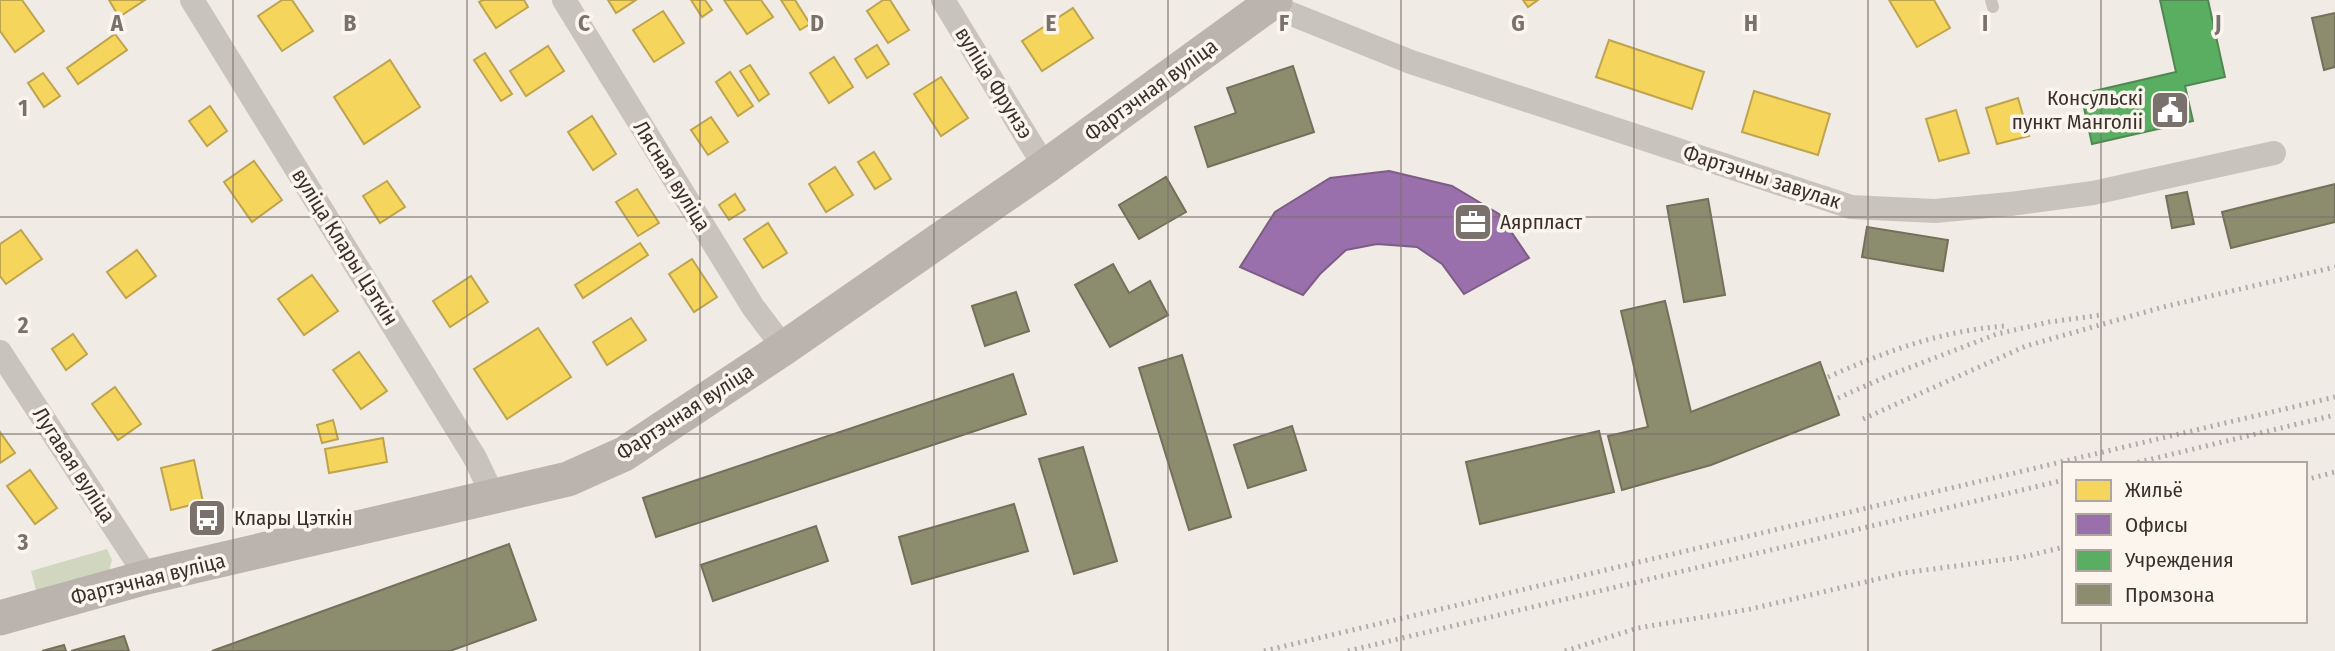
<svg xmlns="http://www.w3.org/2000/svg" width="2335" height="651" viewBox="0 0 2335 651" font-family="'Fira Sans Condensed',sans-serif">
<rect width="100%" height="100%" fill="#f0ebe5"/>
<path fill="#d1d6bf" d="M107,549L112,560L109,570L37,594L31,571Z"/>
<g fill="#f6d55c" stroke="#bea44d" stroke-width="2">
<path d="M0,0H22L44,31L15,52L0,31Z"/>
<path d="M109,0H145L119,17Z"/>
<path d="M282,0H292L313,31L282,51L258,16Z"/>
<path d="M483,0H524L528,7L496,28L479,2Z"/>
<path d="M608,0H636L616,13Z"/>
<path d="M691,0H705L712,10L702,17Z"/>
<path d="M724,0H761L773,17L747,34Z"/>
<path d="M781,0H795L810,24L800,30Z"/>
<path d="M883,0H890L909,30L888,43L867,11Z"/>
<path d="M1523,0H1538L1528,7Z"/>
<path d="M1889,0H1934L1950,28L1917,47Z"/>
<path d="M1073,8L1093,38L1042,71L1022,41Z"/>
<path d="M663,11L684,43L654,62L633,30Z"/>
<path d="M115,34L127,50L78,84L67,68Z"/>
<path d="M1609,40L1704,72L1692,109L1596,77Z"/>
<path d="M877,45L889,64L867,78L855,59Z"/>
<path d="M548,46L564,71L526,96L510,71Z"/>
<path d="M485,53L512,94L501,101L474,60Z"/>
<path d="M834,57L853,87L829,103L810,73Z"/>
<path d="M390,60L420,107L364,144L334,97Z"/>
<path d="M750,65L769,94L759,101L740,71Z"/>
<path d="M730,72L753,106L738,116L716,82Z"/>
<path d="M43,73L60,96L44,107L28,83Z"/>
<path d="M941,77L968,118L941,136L914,94Z"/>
<path d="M1754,91L1830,114L1818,155L1742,132Z"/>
<path d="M2018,98L2029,136L1997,144L1986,108Z"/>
<path d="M210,106L227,131L207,146L189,121Z"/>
<path d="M1956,110L1969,153L1939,161L1926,119Z"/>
<path d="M592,116L616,154L593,170L568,132Z"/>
<path d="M711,117L728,142L708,155L691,130Z"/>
<path d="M874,152L891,179L875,189L858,162Z"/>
<path d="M254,161L282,200L252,222L224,182Z"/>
<path d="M835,167L853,195L826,212L809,184Z"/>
<path d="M387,181L405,207L380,223L363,196Z"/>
<path d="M637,189L659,223L638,236L616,202Z"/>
<path d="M735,194L745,210L729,220L719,205Z"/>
<path d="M768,223L787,253L763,268L744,239Z"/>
<path d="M21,230L42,259L6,284L0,276V244Z"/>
<path d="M640,243L648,255L583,298L575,285Z"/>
<path d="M137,250L156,276L126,298L107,272Z"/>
<path d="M692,259L717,297L694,312L669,274Z"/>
<path d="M312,275L338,311L304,335L278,299Z"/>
<path d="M471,276L488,302L450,327L433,301Z"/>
<path d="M631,318L646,340L607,365L593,342Z"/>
<path d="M538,328L571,377L507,419L474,369Z"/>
<path d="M73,334L87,354L66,370L52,349Z"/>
<path d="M359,352L387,391L361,409L333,370Z"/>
<path d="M115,387L141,424L118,440L92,404Z"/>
<path d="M333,420L338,439L322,443L317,425Z"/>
<path d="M0,432L15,453L0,463Z"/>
<path d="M383,438L387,462L329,473L325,449Z"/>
<path d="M194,460L203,502L171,510L161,468Z"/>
<path d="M30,470L57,508L35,524L7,486Z"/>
</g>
<path fill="#9970ab" stroke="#7d5d85" stroke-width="2" d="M1389,171L1452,186L1499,214L1529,258L1464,294L1442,264L1417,247L1377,244L1346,250L1320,274L1303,295L1240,267L1275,212L1330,178Z"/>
<path fill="#5aae61" stroke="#518851" stroke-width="2" d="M2160,0H2208L2225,77L2185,86L2193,121L2092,144L2081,94L2176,72Z"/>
<g fill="#8c8c6e" stroke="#74705a" stroke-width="2">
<path d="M2335,13V67L2324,70L2312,18Z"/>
<path d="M1293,66L1314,132L1208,167L1195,127L1236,113L1227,88Z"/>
<path d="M1166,177L1186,212L1139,239L1119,205Z"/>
<path d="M2335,184V222L2231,248L2222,212Z"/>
<path d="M2187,192L2194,224L2172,228L2166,196Z"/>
<path d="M1708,199L1725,295L1684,302L1667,206Z"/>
<path d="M1867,227L1948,240L1943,271L1862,257Z"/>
<path d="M1113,264L1129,293L1150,281L1168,315L1110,347L1075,285Z"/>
<path d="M1016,292L1029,331L985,346L972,306Z"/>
<path d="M1665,301L1691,412L1820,362L1839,415L1711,465L1622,490L1608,436L1648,427L1621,311Z"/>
<path d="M1182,355L1231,517L1189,530L1139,368Z"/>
<path d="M1013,374L1026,414L656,537L643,498Z"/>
<path d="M1292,426L1306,470L1248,488L1234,445Z"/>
<path d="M1599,431L1614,492L1480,524L1466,462Z"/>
<path d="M1083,447L1117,561L1074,574L1039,459Z"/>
<path d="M1014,504L1028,551L912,584L899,537Z"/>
<path d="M816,526L828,561L713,601L701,565Z"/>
<path d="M509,544L536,620L450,651H212Z"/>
<path d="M124,636L129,651H71Z"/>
<path d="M64,645L66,651H42Z"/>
</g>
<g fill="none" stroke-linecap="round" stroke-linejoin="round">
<path stroke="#c9c3be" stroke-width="12" d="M1991,0L1993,7"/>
<g stroke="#c9c3be" stroke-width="24">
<path d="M192,0L475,458L493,496"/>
<path d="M564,0L753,307L784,348"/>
<path d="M943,0L1045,167"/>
<path d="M1269,5L1411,62L1851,207L1935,211L2010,204L2093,193L2274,153"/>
<path d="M0,352L147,577"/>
</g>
<path stroke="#bab3ae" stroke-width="35" d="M0,618L147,577L568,479L624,454L784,348L1045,167L1275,0"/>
<g stroke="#b1aca8" stroke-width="5" stroke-dasharray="2 5" stroke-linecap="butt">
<path d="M1828,377C1887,351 1940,331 2005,326"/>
<path d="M1838,398L1890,375L1997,334L2049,322L2101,315"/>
<path d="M1863,419L2026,346L2163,307L2335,267"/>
<path d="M2131,464L2335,415"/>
<path d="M2305,480L2335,472"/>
<path d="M1264,651L2335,397"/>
<path d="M1348,651L2064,480"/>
<path d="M1565,651L1638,628L1751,609L1903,573L2023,557L2064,547"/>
</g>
</g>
<path fill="none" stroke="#7a716c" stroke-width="2" stroke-opacity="0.55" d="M233,0V651M467,0V651M700,0V651M934,0V651M1168,0V651M1401,0V651M1634,0V651M1868,0V651M2101,0V464M0,217H2335M0,434H2335M2101,621V651"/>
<defs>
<g id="civic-square" transform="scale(2.0125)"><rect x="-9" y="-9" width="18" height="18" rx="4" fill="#7a716c" stroke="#fbf5ee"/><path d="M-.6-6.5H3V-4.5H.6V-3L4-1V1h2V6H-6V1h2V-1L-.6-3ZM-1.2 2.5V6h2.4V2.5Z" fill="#fff"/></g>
<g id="office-square" transform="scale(2.0125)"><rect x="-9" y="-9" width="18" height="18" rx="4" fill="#7a716c" stroke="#fbf5ee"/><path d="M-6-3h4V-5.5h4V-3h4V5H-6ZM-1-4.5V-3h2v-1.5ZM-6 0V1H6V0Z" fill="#fff"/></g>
<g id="bus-square" transform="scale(2.0125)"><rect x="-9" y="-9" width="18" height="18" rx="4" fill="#7a716c" stroke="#fbf5ee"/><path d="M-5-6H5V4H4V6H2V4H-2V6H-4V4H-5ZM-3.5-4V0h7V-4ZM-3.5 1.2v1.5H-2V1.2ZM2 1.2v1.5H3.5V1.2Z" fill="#fff"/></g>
</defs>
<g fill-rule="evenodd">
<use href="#civic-square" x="2170" y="110"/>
<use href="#office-square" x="1473" y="222"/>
<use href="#bus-square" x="207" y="518"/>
</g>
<g text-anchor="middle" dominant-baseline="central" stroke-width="7" stroke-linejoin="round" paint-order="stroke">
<g font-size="21" fill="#3b302b" stroke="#fbf5ee">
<text transform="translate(994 83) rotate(58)">вуліца Фрунзэ</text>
<text transform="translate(1151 90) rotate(-36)">Фартэчная вуліца</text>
<text transform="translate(672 176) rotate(58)">Лясная вуліца</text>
<text transform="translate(1762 177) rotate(18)">Фартэчны завулак</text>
<text transform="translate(345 247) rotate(58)">вуліца Клары Цэткін</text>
<text transform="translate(685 412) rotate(-33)">Фартэчная вуліца</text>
<text transform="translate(74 465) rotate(57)">Лугавая вуліца</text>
<text transform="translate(148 579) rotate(-14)">Фартэчная вуліца</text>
</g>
<g font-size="21" fill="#3b302b" stroke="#fbf5ee" text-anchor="start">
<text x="2143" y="98" text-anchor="end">Консульскі<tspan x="2143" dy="24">пункт Манголіі</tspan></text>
<text x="1500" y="222">Аярпласт</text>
<text x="234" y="518">Клары Цэткін</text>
</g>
</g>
<g font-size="23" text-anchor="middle" font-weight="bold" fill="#7a716c" stroke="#fbf5ee" stroke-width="7" stroke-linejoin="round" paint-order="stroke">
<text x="117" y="31">A</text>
<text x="350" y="31">B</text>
<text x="584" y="31">C</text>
<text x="817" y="31">D</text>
<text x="1051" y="31">E</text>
<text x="1284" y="31">F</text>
<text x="1518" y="31">G</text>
<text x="1751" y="31">H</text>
<text x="1985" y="31">I</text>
<text x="2218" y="31">J</text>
<text x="23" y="116">1</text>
<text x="23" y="333">2</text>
<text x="23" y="550">3</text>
</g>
<rect x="2062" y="462" width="245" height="161" fill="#fbf5ee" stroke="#aea6a0" stroke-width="2"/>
<rect x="2076" y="480" width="35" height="21" fill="#f6d55c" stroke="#aea6a0" stroke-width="2"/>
<text x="2125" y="497" font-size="21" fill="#3b302b">Жильё</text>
<rect x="2076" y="514" width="35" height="21" fill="#9970ab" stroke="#aea6a0" stroke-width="2"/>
<text x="2125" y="532" font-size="21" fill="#3b302b">Офисы</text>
<rect x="2076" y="550" width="35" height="21" fill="#5aae61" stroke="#aea6a0" stroke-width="2"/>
<text x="2125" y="567" font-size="21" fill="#3b302b">Учреждения</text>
<rect x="2076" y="584" width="35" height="21" fill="#8c8c6e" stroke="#aea6a0" stroke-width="2"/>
<text x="2125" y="602" font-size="21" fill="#3b302b">Промзона</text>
</svg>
